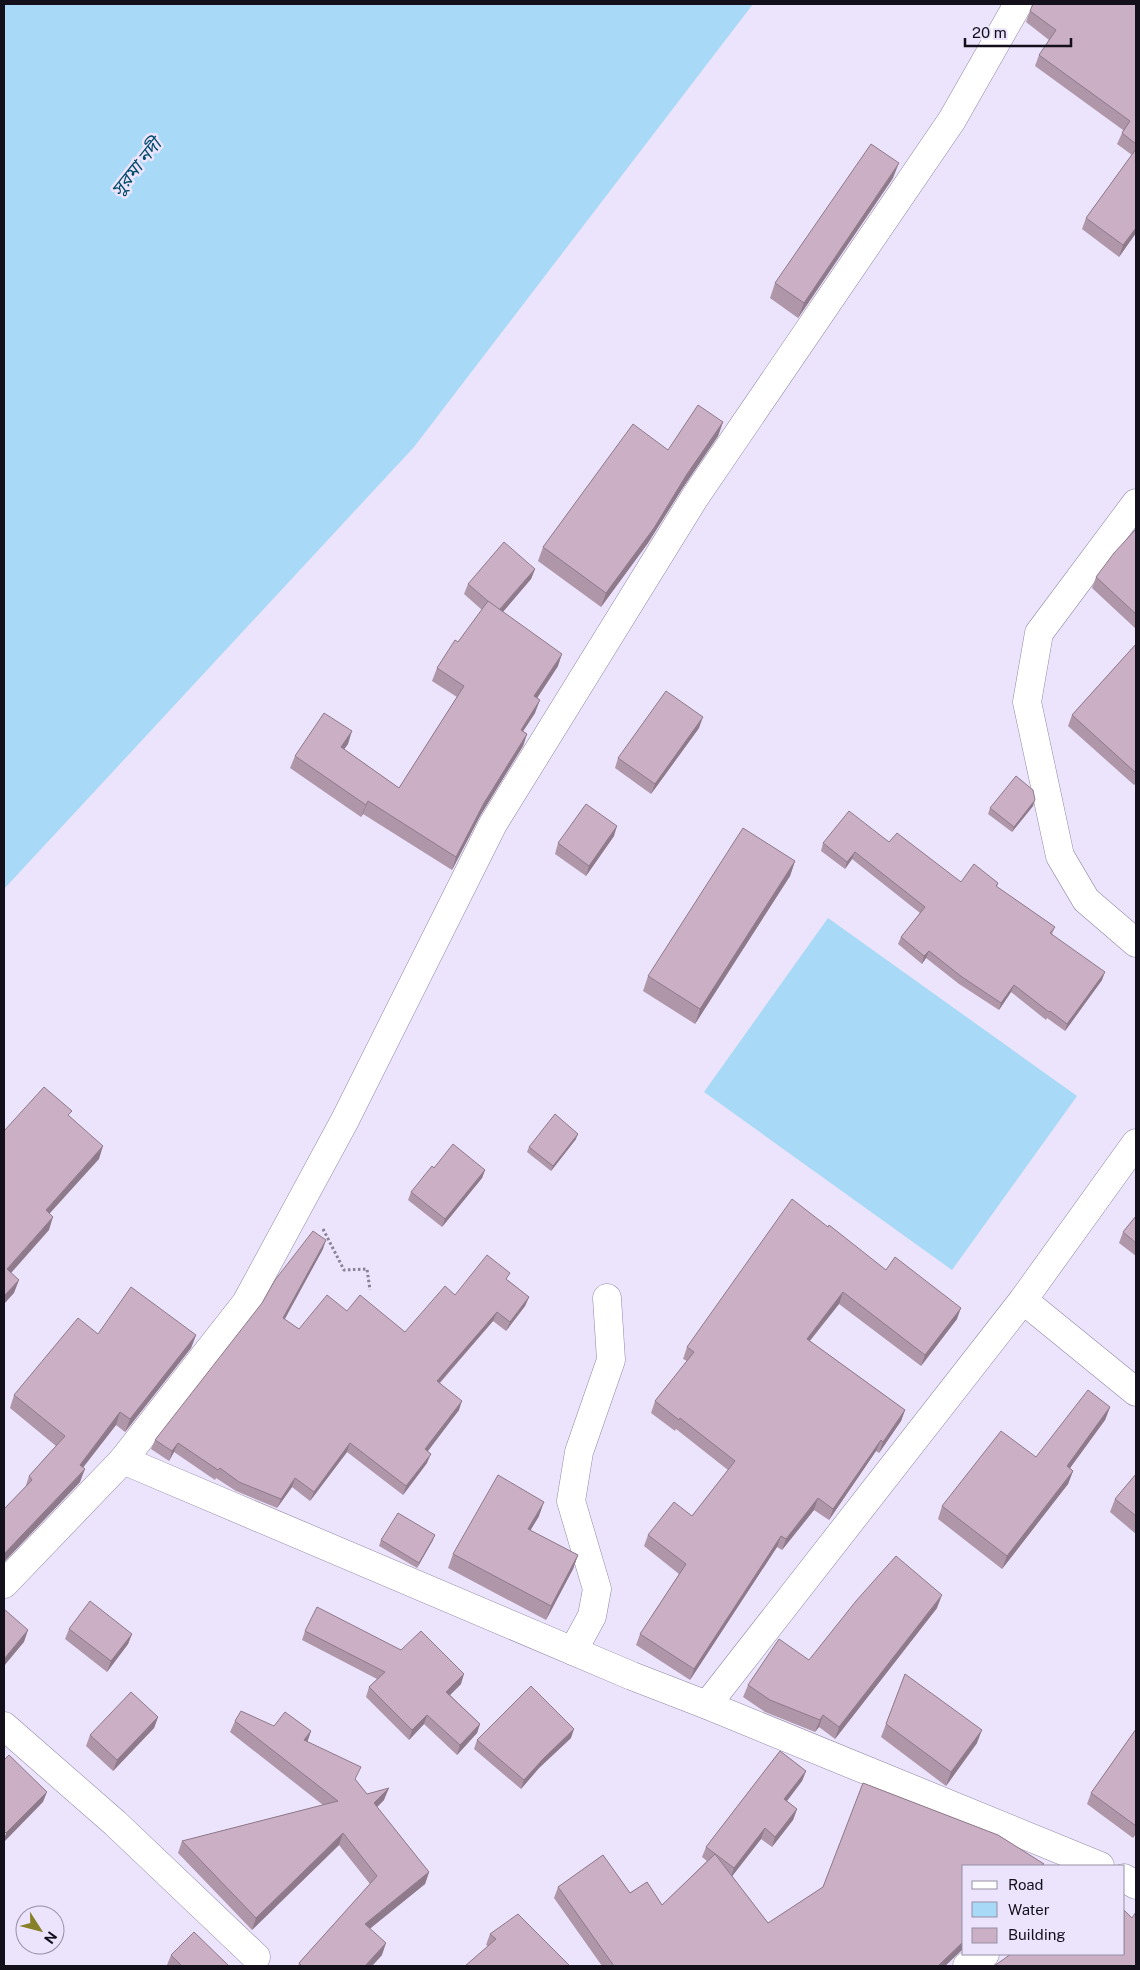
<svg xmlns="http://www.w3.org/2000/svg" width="1140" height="1970" viewBox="0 0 1140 1970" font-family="'Public Sans','Noto Sans Bengali',sans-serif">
<rect width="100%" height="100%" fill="#ece4fd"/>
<g fill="#a8d9f6">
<path d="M4,4H753L414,447L4,889Z"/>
<path d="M828,918L1077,1096L952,1270L704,1092Z"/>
</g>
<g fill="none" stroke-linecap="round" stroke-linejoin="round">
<g stroke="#9186a3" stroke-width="29">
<g id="minor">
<path d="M1136,503L1039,633L1027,702L1060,856L1086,900L1136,943"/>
<path d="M1023,1300L1136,1392"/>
<path d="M123,1460L246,1303L345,1120L493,824L695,497L952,120L1018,4"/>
<path d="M4,1584L123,1460L632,1676L707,1705L1100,1866"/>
<path d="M573,1651L592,1616L597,1589L571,1501L579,1452L611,1360L607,1298"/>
<path d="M707,1705L1023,1300L1136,1143"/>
<path d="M4,1726L115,1823L256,1957"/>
<path d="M1124,1878L1136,1885"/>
<path d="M967,1966L985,1954"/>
</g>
</g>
<path stroke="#888294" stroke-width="3" stroke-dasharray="2.5 2.5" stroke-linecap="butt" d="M323,1229L344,1270L367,1269L370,1290"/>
<use href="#minor" stroke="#fff" stroke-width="28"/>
</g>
<g fill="#af96a9">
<path d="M1136,4V233L1119,257L1082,229L1086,218L1132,155L1117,144L1122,133L1123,130L1035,66L1039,55L1049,40L1026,22L1030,11Z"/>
<path d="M893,178L798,318L770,298L775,283Z"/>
<path d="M723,422L718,436L682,489L648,543L601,607L538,561L543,547L668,450Z"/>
<path d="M1136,529V629L1092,588L1096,577Z"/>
<path d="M535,569L531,579L503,612L558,666L537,698L535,713L523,731L527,734L523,746L480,816L452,870L363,814L361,817L290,768L295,756L348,744L344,749L399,788L457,697L432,681L437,668L458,642L482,610L464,594L468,584Z"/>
<path d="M1136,644V783L1134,785L1068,726L1072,715Z"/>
<path d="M699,728L651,794L615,768L618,758Z"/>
<path d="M1033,806L1012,832L988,814L990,808Z"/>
<path d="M614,836L586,876L555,854L558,843Z"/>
<path d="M889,842L961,882L998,883L997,887L1055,927L1052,934L1102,980L1065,1031L1047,1018L1046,1020L1011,992L999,1010L959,984L926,958L922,964L898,944L901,937L920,913L852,859L845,869L821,851L823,843Z"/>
<path d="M795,861L790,876L695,1024L643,991L648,976Z"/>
<path d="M576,1139L551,1171L527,1152L529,1147Z"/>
<path d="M434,1168L485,1170L482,1178L442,1227L408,1200L411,1192Z"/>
<path d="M1136,1216V1256L1119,1243L1123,1232Z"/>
<path d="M828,1227L886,1270L957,1319L921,1366L839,1304L810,1341L905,1410L901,1421L879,1453L876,1451L829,1520L814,1510L782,1550L777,1547L690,1680L636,1645L640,1634L679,1574L644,1546L648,1535L692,1516L728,1470L676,1429L675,1431L651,1413L655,1401L687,1361L683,1359L687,1347Z"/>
<path d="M323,1249L284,1319L299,1329L347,1311L405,1332L455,1295L508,1280L529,1297L525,1306L506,1331L493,1321L440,1383L459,1410L427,1451V1463L403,1495L347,1452L310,1501L292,1487L277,1508L236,1491L216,1478L215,1480L174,1452L169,1461L151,1449L155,1440Z"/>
<path d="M98,1334L196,1335L191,1348L125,1432L116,1425L83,1467L80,1482L4,1562V1509L25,1488L29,1476L56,1446L10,1408L14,1395Z"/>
<path d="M1110,1407L1105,1420L1070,1468L1073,1471L1068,1484L1002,1569L938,1519L942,1506L1036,1457Z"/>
<path d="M1136,1474V1534L1110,1512L1115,1499Z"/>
<path d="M539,1516L530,1530L578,1555L573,1569L546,1620L448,1568L453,1554Z"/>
<path d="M381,1540H433L417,1568L379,1546Z"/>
<path d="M937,1608L835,1739L819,1727L815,1732L765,1712L743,1697L748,1685Z"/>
<path d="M69,1629L132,1634L128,1644L107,1672L65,1639Z"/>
<path d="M305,1631L461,1684L450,1695L480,1724L477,1733L457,1755L424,1724L409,1740L366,1697L369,1687L377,1679L302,1640Z"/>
<path d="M905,1674L977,1743L946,1786L881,1737Z"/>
<path d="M158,1717L154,1728L113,1771L86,1746L90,1735Z"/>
<path d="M235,1721L311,1731L307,1742L356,1780L367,1794L384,1800L377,1807L429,1872L425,1884L370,1928L382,1955L372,1966H298L299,1963L370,1884L339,1845L252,1930L178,1853L182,1841L323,1805L230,1732Z"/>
<path d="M1136,1729V1834L1133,1838L1087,1804L1091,1793Z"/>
<path d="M571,1738L539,1768L521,1789L474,1749L477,1740Z"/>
<path d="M780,1751L806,1771L802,1781L787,1801L797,1809L793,1820L772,1847L761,1839L732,1876L768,1923L823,1887L863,1783L998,1835L1044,1864L1043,1866H964V1948L945,1966H602L554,1898L558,1887L603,1855L630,1893L647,1882L662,1905L707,1861L702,1857L706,1847Z"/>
<path d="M490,1934L570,1966L488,1946L486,1945Z"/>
<path d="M171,1955L229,1966H168L167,1965Z"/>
</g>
<g fill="#8e7a8a">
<path d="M899,163L893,178L798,318L804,303Z"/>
<path d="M1136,228V233L1119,257L1123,245Z"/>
<path d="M723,422L718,436L682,489L648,543L601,607L606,593Z"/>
<path d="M535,569L531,579L495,621L499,611Z"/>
<path d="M562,654L558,666L530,709L534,696Z"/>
<path d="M540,700L535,713L516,742L521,730Z"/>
<path d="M703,717L699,728L651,794L655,784Z"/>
<path d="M352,731L348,744L336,760L341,747Z"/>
<path d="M527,734L523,746L480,816L452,870L456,857L484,803Z"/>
<path d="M1035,800L1033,806L1012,832L1014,827Z"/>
<path d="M368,801L363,814L361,817L366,805Z"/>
<path d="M617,826L614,836L586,876L589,866Z"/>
<path d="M855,852L852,859L845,869L847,862Z"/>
<path d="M795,861L790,876L695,1024L700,1009Z"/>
<path d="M929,951L926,958L922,964L924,956Z"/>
<path d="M1105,972L1102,980L1065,1031L1067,1024Z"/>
<path d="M1014,985L1011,992L999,1010L1001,1003Z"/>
<path d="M578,1134L576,1139L551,1171L553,1166Z"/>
<path d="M103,1146L99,1159L41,1223L46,1210Z"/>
<path d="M485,1170L482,1178L442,1227L445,1219Z"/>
<path d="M53,1217L49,1230L4,1281L7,1269Z"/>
<path d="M326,1240L323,1249L280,1328L283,1318Z"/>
<path d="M19,1280L14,1293L4,1304V1296Z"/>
<path d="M843,1292L839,1304L802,1350L807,1339Z"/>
<path d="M529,1297L525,1306L506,1331L510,1322Z"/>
<path d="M961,1308L957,1319L921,1366L925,1355Z"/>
<path d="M497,1312L493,1321L433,1390L437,1381Z"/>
<path d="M196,1335L191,1348L125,1432L130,1419Z"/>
<path d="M462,1401L459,1410L422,1459L425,1449Z"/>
<path d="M1110,1407L1105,1420L1062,1479L1067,1466Z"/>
<path d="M905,1410L901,1421L879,1453L883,1442Z"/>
<path d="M120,1412L116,1425L75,1478L80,1465Z"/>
<path d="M881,1440L876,1451L829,1520L833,1509Z"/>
<path d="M178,1443L174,1452L169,1461L172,1451Z"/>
<path d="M350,1443L347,1452L310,1501L314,1492Z"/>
<path d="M431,1454L427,1463L403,1495L406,1486Z"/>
<path d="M85,1469L80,1482L4,1562V1554Z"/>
<path d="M1073,1471L1068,1484L1002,1569L1007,1556Z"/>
<path d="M295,1478L292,1487L277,1508L281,1499Z"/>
<path d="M818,1498L814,1510L782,1550L786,1539Z"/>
<path d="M544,1502L539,1516L523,1543L528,1529Z"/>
<path d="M435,1535L433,1540L417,1568L419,1563Z"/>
<path d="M781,1536L777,1547L690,1680L694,1669Z"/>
<path d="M578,1555L573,1569L546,1620L551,1606Z"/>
<path d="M942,1595L937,1608L835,1739L839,1727Z"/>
<path d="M28,1630L24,1642L4,1666V1659Z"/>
<path d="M132,1634L128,1644L107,1672L111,1661Z"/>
<path d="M464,1674L461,1684L443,1702L446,1692Z"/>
<path d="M427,1715L424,1724L409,1740L412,1730Z"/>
<path d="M823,1715L819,1727L815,1732L820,1720Z"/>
<path d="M158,1717L154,1728L113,1771L117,1760Z"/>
<path d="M480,1724L477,1733L457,1755L460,1745Z"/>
<path d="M574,1729L571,1738L539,1768L521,1789L524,1780L543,1759Z"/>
<path d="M982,1730L977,1743L946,1786L951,1772Z"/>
<path d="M311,1731L307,1743L304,1740Z"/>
<path d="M806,1771L802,1781L780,1810L784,1799Z"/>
<path d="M389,1788L384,1800L369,1815L374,1803Z"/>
<path d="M47,1792L43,1802L4,1842V1839L6,1833Z"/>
<path d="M797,1809L793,1820L772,1847L775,1837Z"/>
<path d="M765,1828L761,1839L730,1879L734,1868Z"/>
<path d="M343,1833L339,1845L252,1930L256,1918Z"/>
<path d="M429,1872L425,1884L361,1936L365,1924Z"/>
<path d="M964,1941V1948L945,1966H938Z"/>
<path d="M386,1943L382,1955L372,1966H365Z"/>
</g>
<g fill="#cbafc5" stroke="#8e7a8a">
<path d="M1033,4H1136V144L1122,133L1130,121L1039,55L1056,30L1030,11Z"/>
<path d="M871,144L899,163L804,303L775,283Z"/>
<path d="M1136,149V228L1123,245L1086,218Z"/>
<path d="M698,405L723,422L687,474L654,528L606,593L543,547L633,424L668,450Z"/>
<path d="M1136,529V614L1096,577L1114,553Z"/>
<path d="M504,542L535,569L499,610L489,602L468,584Z"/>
<path d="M488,601L562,654L534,696L540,700L521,730L527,734L484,803L456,857L368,801L366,805L295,756L324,713L352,731L341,747L399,788L464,686L437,668L455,640L458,642Z"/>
<path d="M1136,644V773L1072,715Z"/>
<path d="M666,691L703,717L655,784L618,758Z"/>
<path d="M1016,776L1033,790L1035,800L1014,827L990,808Z"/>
<path d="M586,804L617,826L589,866L558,843Z"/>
<path d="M849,811L889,842L897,833L961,882L974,864L998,883L996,886L1055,927L1050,933L1105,972L1067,1024L1050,1011L1049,1012L1014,985L1001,1003L962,977L929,951L924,956L901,937L925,907L855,852L847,862L823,843Z"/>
<path d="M743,828L795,861L700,1009L648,976Z"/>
<path d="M44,1087L72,1111L68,1115L103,1146L46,1210L53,1217L7,1269L19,1280L4,1296V1131Z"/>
<path d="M555,1114L578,1134L553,1166L529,1147Z"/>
<path d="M453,1144L485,1170L445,1219L411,1192L432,1166L434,1168Z"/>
<path d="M792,1199L828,1227L829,1225L886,1270L895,1257L961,1308L925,1355L843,1292L807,1339L905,1410L883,1442L881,1440L833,1509L818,1498L786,1539L781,1536L694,1669L640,1634L686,1564L648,1535L674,1502L692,1516L735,1461L680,1418L679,1420L655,1401L694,1352L687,1347Z"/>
<path d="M1136,1216V1243L1123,1232Z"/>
<path d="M313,1231L326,1240L283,1318L299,1329L327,1295L347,1311L360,1295L405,1332L445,1286L455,1295L487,1255L510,1273L506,1279L529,1297L510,1322L497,1312L437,1381L462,1401L425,1449L431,1454L406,1486L350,1443L314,1492L295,1478L281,1499L239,1482L220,1468L218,1470L178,1443L172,1451L155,1440L262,1303L275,1280Z"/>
<path d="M131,1287L196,1335L130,1419L120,1412L80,1465L85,1469L4,1554V1509L32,1480L29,1476L65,1436L14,1395L78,1318L98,1334Z"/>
<path d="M1088,1390L1110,1407L1067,1466L1073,1471L1007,1556L942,1506L1001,1431L1036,1457Z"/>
<path d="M1136,1474V1516L1115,1499Z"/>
<path d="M498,1475L544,1502L528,1529L578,1555L551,1606L453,1554Z"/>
<path d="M398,1513L435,1535L419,1563L381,1540Z"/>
<path d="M896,1556L942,1595L839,1727L823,1715L820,1720L770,1700L748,1685L779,1639L809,1660L856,1601Z"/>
<path d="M90,1601L132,1634L111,1661L69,1629Z"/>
<path d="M317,1607L401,1650L421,1631L464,1674L446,1692L480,1724L460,1745L427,1715L412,1730L369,1687L385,1672L305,1631Z"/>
<path d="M4,1609L28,1630L4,1659Z"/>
<path d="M905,1674L982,1730L951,1772L886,1724Z"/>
<path d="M531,1686L574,1729L543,1759L524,1780L477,1740Z"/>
<path d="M131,1692L158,1717L117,1760L90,1735Z"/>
<path d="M241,1711L274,1726L285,1712L311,1731L304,1740L361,1767L355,1779L367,1794L389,1788L374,1803L429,1872L365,1924L386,1943L365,1966H302L299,1963L377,1876L343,1833L256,1918L182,1841L338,1801L235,1721Z"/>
<path d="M1136,1729V1826L1091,1793Z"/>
<path d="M780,1751L806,1771L784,1799L797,1809L775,1837L765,1828L734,1868L706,1847Z"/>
<path d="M9,1755L47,1792L6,1833L4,1831V1760Z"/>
<path d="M863,1783L998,1835L1044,1864L1041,1866H964V1941L938,1966H614L558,1887L603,1855L630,1893L647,1882L662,1905L715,1854L768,1923L823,1887Z"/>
<path d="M1124,1910L1132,1918L1136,1912V1966H994L1011,1954H1124Z"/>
<path d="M518,1914L570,1966H465L496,1939L490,1934Z"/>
<path d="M194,1932L229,1966H182L171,1955Z"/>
</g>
<g text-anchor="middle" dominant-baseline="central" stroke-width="5" stroke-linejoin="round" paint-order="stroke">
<g font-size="18" font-style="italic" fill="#004a6a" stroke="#ece4fd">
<text transform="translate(136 167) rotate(-51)">সুরমা নদী</text>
</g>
</g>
<rect width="1140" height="1970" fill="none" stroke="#14101b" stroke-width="10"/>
<rect x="962" y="1865" width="162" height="90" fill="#ece4fd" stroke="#968fa3"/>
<rect x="972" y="1881" width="25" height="8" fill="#ffffff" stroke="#968fa3"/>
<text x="1008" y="1890" font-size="15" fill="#14101b">Road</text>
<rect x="972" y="1902" width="25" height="15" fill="#a8d9f6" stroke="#968fa3"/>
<text x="1008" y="1915" font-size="15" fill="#14101b">Water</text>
<rect x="972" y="1928" width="25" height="15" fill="#cbafc5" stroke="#968fa3"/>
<text x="1008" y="1940" font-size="15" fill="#14101b">Building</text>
<g transform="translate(40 1930) rotate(126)"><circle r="24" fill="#ece4fd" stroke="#968fa3"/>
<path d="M0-4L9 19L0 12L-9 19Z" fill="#878028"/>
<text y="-8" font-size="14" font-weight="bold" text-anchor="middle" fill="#14101b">N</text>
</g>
<path d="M965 38v8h106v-8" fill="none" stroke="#14101b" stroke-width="2.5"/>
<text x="972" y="38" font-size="15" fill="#14101b" stroke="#ece4fd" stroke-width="4" paint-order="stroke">20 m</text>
</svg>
